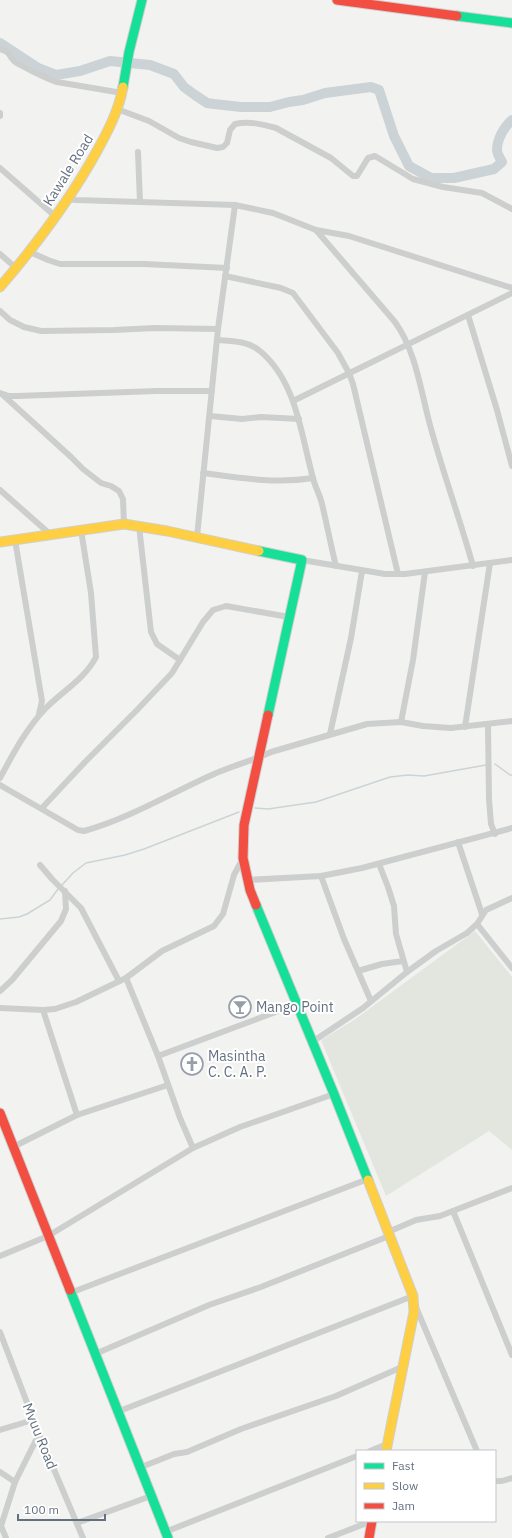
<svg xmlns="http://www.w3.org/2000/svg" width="512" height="1538" viewBox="0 0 512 1538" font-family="'IBM Plex Sans',sans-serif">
<rect width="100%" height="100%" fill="#f2f3f1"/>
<path fill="#e2e6df" d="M475,931L512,977V1150L489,1131L386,1196L321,1040L354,1020Z"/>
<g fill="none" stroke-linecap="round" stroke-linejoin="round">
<g stroke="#ccd3d6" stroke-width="1.5">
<path d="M495,764L510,775H512"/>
<path d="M255,808L268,809L316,802L390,777L408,775L424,776L486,765"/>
<path d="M62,885L73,873L86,863L125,855L144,849L239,812"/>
<path d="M0,919L19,917L27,914L50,900L58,889"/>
</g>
<path stroke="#ccd3d6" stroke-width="10" d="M0,43L38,68L56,75L80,71L110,61L150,65L174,74L184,87L195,95L207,103L214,104L241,107H270L289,102L303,100L325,93L371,87L379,90L394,136L409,166L431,178H454L494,169L502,162C500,158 497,154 497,150C497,139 504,127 512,120"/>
<g stroke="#cfd0d0" stroke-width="11">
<g id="fast">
<path d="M457,16L512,23"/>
<path d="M123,87L129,52L142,0"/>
<path d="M259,551L302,560L268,715"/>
<path d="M256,905L334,1094L368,1180"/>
<path d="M70,1290L168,1538"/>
</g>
</g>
<g stroke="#cfd0d0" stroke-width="11">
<g id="slow">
<path d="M0,287C36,245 70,200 97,151C108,131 119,110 123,87"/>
<path d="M0,542L124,524L167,531L259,551"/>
<path d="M368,1180L413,1296L414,1312L386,1451"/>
</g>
</g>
<g stroke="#cfd0d0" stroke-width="11">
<g id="jam">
<path d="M337,0L457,16"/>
<path d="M256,905L250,890L243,858L244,825L268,715"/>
<path d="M0,1113L70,1290"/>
<path d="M369,1538L372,1521"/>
</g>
</g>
<g stroke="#cdcece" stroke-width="6">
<path d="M0,49C12,53 7,54 14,61C18,65 50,80 57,82L122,93"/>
<path d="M117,109L149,121L179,138L191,142L217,148L223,147L227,143L230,130L235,124C249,121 262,124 276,128L331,158L353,176H357L368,158L375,156L413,179L443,187L482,193L512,209"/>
<path d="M0,113V116"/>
<path d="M138,152L140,202"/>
<path d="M0,168L56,217"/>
<path d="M68,199L76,200L235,205L273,213L316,230L349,236L512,288"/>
<path d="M316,230L395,322C416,351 421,392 430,425C443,473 460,519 473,566"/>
<path d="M30,252L48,260L60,264H144L227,268"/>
<path d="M0,254L16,268"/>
<path d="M225,276L281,288L293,293L338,353L349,373L353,384L398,574"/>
<path d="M0,311L10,320L24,327L41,331L114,330L155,328L218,329"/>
<path d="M468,315L497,410L512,466"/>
<path d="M217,340C232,341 248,341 260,351C297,382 301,435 313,478C315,487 320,495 322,504C327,525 331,546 336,566"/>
<path d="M0,393L9,396H17L157,391H212"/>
<path d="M3,395L71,457L83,469L101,483L111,486L119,491L123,499L124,524"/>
<path d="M293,401L512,293"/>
<path d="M210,416L242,419L261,417L299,419"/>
<path d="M203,473C240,478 276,484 313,478"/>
<path d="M0,490L50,534"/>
<path d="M139,526L151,632L157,644L180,660"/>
<path d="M197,537L218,329L235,205"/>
<path d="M15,540L42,701L39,714"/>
<path d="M302,560L385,574H405L512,560"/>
<path d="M401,722L413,660L425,572"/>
<path d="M488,725L489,799L491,824L495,834"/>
<path d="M465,727L490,563"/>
<path d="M330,734L351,638L362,571"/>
<path d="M0,778C13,754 26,729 45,709C61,692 85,679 96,657L91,593L81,530"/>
<path d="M0,785L78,830L84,831C130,818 171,793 214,774C232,766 252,761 271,752L367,724L401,722L423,726L451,728L512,721"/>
<path d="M42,808L85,762L137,710L172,673L203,622L213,610L226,606L289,617"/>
<path d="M458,842L482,914"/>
<path d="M379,864L388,887L394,906L396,934L407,972"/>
<path d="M40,865L52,879L81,908L119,981"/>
<path d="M321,876L344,939L371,1001"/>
<path d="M247,880L321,876L362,868L512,828"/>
<path d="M477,924L512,968"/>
<path d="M358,971L382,964L403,961"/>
<path d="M126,978L158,1056L180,1118L193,1148"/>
<path d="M0,991L12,980L61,921L66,909L65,891"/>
<path d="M0,1008L43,1010L55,1009L76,1002L126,978L162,951L214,926L223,914L234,875L243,858"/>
<path d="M43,1010L77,1115"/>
<path d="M312,1042L363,1008L407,972L436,951L467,933L477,924L486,910L512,898"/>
<path d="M158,1056L297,1004"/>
<path d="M13,1147L77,1115L168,1085"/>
<path d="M453,1211L512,1355"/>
<path d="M388,1232L416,1220L440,1216L512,1188"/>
<path d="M0,1256L48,1236L193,1148L240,1127L334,1094"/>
<path d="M70,1293L368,1179"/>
<path d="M415,1305L477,1451"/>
<path d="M0,1332L39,1434L83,1538"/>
<path d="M95,1354L209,1305L261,1287L389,1236"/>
<path d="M117,1412L413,1296"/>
<path d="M0,1430L33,1420"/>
<path d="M370,1451L387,1444"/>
<path d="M139,1468L174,1454L187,1452L241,1429L336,1396L402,1367"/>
<path d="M0,1472L15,1482"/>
<path d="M495,1481H502L512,1478"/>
<path d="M77,1523L151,1496"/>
<path d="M1,1526L15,1482L39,1434"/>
<path d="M1,1526L6,1538"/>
<path d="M165,1532L357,1456"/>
<path d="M328,1538L372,1521"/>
</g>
<use href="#fast" stroke="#16e098" stroke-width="9"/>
<use href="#slow" stroke="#ffcf43" stroke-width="9"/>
<use href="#jam" stroke="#f24e42" stroke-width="9"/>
</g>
<defs>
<g id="bar-ring" transform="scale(1.15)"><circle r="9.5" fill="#fff" stroke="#969ea8" stroke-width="1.5"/><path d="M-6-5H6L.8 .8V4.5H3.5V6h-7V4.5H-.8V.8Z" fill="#969ea8"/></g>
<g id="church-ring" transform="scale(1.15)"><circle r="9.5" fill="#fff" stroke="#969ea8" stroke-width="1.5"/><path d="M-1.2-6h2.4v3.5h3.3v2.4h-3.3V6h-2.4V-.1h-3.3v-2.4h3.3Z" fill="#969ea8"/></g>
</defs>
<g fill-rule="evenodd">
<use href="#bar-ring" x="240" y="1007"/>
<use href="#church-ring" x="192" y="1064"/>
</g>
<g text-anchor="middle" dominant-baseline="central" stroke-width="4" stroke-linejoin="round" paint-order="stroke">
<g font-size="14" fill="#647080" stroke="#fff">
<text transform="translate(68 170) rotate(-58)">Kawale Road</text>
<text transform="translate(40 1436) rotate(68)">Mvuu Road</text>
</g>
<g font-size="14" fill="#647080" stroke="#fff" text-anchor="start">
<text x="256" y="1007">Mango Point</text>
<text x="208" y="1056">Masintha<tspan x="208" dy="16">C. C. A. P.</tspan></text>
</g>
</g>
<rect x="356" y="1450" width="140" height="72" fill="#ffffff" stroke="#c1c6cc"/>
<rect x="364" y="1463" width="20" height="6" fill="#16e098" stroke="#c1c6cc"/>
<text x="392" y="1470" font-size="12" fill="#647080">Fast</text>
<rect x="364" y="1483" width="20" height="6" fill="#ffcf43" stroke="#c1c6cc"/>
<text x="392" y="1490" font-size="12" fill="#647080">Slow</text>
<rect x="364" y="1503" width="20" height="6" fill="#f24e42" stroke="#c1c6cc"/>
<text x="392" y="1510" font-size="12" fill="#647080">Jam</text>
<path d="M18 1514v6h87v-6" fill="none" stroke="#647080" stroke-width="2"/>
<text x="24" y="1514" font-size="12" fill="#647080" stroke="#ffffff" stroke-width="3" paint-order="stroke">100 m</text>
</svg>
